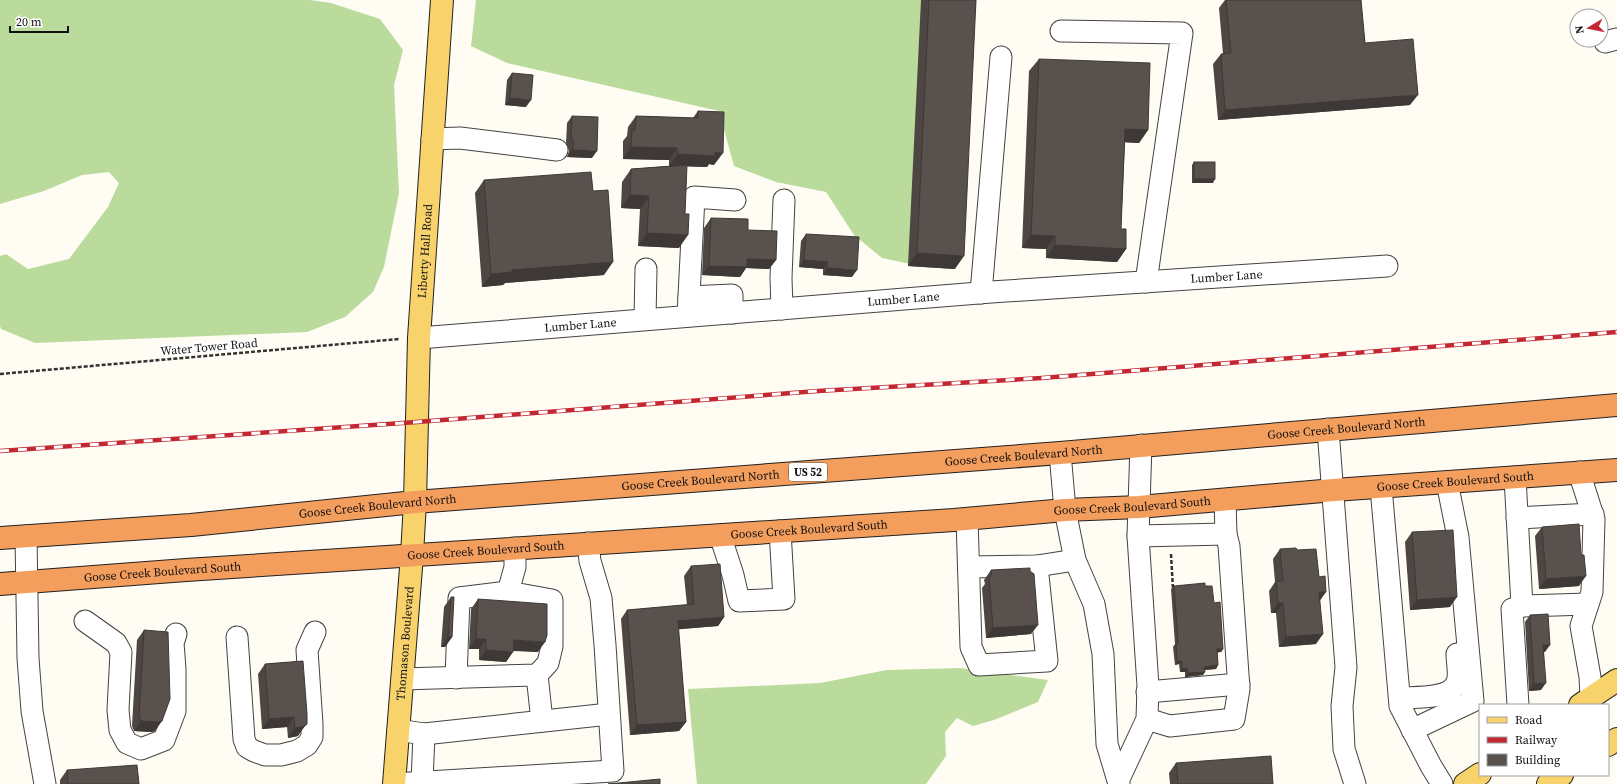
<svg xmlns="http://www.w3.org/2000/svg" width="1617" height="784" viewBox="0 0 1617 784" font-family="'Source Serif 4',serif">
<rect width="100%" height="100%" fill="#fffcf4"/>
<g fill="#badb9c">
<path d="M0,0H310L331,3L380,19L403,50L394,85L399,193L384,267L373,292L345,317L307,332L35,343L1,329L0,326V256L6,254L28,269L69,259L108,207L119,183L109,172L82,175L44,191L0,204Z"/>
<path d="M476,0H922L910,264L882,258L854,235L826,192L776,182L734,166L719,111L507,63L471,46Z"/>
<path d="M960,668L1048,680L1038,702L994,720L973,726L957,718L945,732L946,756L926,784H697L688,689L820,683L887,670Z"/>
</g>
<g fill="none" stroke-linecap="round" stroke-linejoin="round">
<g stroke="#434343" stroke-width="23">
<g id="minor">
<path d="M1061,31L1182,33L1146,282"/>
<path d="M1605,42L1617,39"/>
<path d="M432,139L460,138L557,150"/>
<path d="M981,293L1001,57"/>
<path d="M689,297L732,295V313"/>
<path d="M782,309L781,278L784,200"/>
<path d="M688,316L694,197L735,200"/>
<path d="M645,319L646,269"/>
<path id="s1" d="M419,338L991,292L1387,266"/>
<path d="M1328,429L1346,667L1342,706L1344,749L1355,784"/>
<path d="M1060,453L1065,510L1075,560L1094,604L1103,654L1107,744L1119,784"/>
<path d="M1579,472L1594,519L1592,592L1581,626L1590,677L1591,697"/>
<path d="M1515,477L1522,606L1588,604"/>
<path d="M1381,487L1400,706L1431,766L1442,784"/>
<path d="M1225,500L1226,534"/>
<path d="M1517,518L1593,514"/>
<path d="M967,519L971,647L979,665L1047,661L1037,566"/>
<path d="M720,535L733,575L739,601L784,599L780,531"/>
<path d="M26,536L28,658L32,711L45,784"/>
<path d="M1138,536L1226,534L1229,546L1239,689L1234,719L1170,726L1147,719"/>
<path d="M969,567L1037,566L1075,560"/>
<path d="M85,621L116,643L121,652L118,710L120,730L127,743L141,749L164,740L175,711V669L173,643L176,634"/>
<path d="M237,637L244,739L247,747L254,751L265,755H281L297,751L307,745L312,737V724L307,650L315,632"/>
<path d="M537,675L542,721"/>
<path d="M456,678L459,598L508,592"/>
<path d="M402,679L537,675L548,663L552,646V600L508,592L515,567V548"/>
<path d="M1147,692L1239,684"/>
<path d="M1400,698C1416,697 1451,700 1457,682C1460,675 1457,662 1457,654"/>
<path d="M1518,705L1512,609L1522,606"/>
<path d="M398,730L424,734L609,714"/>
<path d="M1412,730L1473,701L1458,537L1447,482"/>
<path d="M1119,779L1147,719L1148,686L1138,536L1141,445"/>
<path d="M422,783L424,734"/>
<path d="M394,784L613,771L605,645L601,598L590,561L588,543"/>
</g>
</g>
<g stroke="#212121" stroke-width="24">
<g id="major">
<path d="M1580,705L1617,680"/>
<path d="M1608,745L1617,739"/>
<path id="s2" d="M394,784L412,555L415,502L419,338L442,0"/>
<path d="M1465,784L1480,774"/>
<path d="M1548,784L1562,775"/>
</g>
</g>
<g stroke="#212121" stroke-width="24">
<g id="highway">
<path id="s3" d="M0,538L191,525L415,502L1060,453L1617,405"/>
<path id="s4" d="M0,584L186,570L954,520L1065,510L1139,507L1334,490L1617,470"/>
</g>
</g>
<g stroke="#323232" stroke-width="2.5" stroke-dasharray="4 2" stroke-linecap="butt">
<path d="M0,374L399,339"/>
<path d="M1171,554L1173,589"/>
</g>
<use href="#minor" stroke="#fff" stroke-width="21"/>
<use href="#major" stroke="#f8d26b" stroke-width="22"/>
<use href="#highway" stroke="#f49e5d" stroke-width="22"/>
<g stroke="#c22732" stroke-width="4.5">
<path id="rail" d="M0,451L417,422L818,391L1042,378L1617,332"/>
</g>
<use href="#rail" stroke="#fff" stroke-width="3" stroke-dasharray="9" stroke-linecap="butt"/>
</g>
<g fill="#4d4642">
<path d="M921,0H976L955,269L908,266Z"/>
<path d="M1225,0H1361L1365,43L1410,105L1218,120L1213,64L1221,54H1223L1219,8Z"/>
<path d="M1039,59L1148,130L1139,143L1125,142L1121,229L1126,249L1117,262L1046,258V249L1022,248L1029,71Z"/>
<path d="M512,73L526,107L505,105L507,80Z"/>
<path d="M698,111L714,165L709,164L707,167L686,166L679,248L638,246L640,209L621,208L622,182L631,169L669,166V160L623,159V141L627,136L628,127L636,116L693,118Z"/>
<path d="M572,116L592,158L567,157L569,151L566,143L567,123Z"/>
<path d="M1194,162L1213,183H1192V165Z"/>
<path d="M484,180L593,191L604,275L505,283L503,285L482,287L475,193Z"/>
<path d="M711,218L748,230L776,260L769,269L746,268L740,277L702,275L704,228Z"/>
<path d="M806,234L852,277L823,275V269L799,267L801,241Z"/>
<path d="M1542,527L1579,586L1539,589L1535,536Z"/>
<path d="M1412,532L1450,607L1410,610L1405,542Z"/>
<path d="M1280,549L1297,550L1320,600L1316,644L1279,647L1276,613H1271L1269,591L1275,582L1273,559Z"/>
<path d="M691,566L724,617L718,626L678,629L686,722L679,731L630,735L621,619L627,610L687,605L684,576Z"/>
<path d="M991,570L1031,634L986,638L982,588L985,584L984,580Z"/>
<path d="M1174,586H1205L1214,603L1223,649L1221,652H1217L1218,665L1216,669L1205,670L1203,675L1185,677V672H1180L1179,664L1175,665L1173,647L1175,644L1171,589Z"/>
<path d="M451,597L452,637L445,647H441L444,607Z"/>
<path d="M478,599L538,652L513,651L506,662L479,660V649H469L471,609Z"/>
<path d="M1530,615L1545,652H1544L1541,690L1529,691L1525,622Z"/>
<path d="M144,630L155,731L151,732L134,731L132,726L137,640Z"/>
<path d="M303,661L298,736L288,738L287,727L262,729L258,674L265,664Z"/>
<path d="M1176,763L1273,784H1170L1169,773Z"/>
<path d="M67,770L139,784H60V780Z"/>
</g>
<g fill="#3e3936">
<path d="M1418,95L1410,105L1218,120L1225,110Z"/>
<path d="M510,98L531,100L526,107L505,105Z"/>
<path d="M1125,129L1148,130L1139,143L1116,142Z"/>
<path d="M631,147L677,148L669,160L623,159Z"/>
<path d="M572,150L597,151L592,158L567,157Z"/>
<path d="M715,152L723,153L714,165L709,164L707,167L669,166L678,154Z"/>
<path d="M1194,179H1215L1213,183H1192Z"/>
<path d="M630,195L649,196L640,209L621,208Z"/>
<path d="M647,233L688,235L679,248L638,246Z"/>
<path d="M1031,235L1055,236L1046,249L1022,248Z"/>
<path d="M1055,245L1126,249L1117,262L1046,258Z"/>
<path d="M917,253L964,256L955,269L908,266Z"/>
<path d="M747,259L776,260L769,269L746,268L740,277L702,275L709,266Z"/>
<path d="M804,260L828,262L823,269L799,267Z"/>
<path d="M613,262L604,275L505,283L503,285L482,287L491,274L512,270Z"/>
<path d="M827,268L857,270L852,277L823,275Z"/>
<path d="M1586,576L1579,586L1539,589L1546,579Z"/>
<path d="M1319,592H1326L1319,602Z"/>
<path d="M1457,597L1450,607L1410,610L1417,600Z"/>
<path d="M1278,603H1283L1276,613H1271Z"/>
<path d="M724,617L718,626L671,630L678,621Z"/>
<path d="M1038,625L1031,634L986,638L993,628Z"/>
<path d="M1323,634L1316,644L1279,647L1286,637Z"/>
<path d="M448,637H452L445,647H441Z"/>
<path d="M476,639H486L479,649H469Z"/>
<path d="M514,640L545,642L538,652L507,650Z"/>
<path d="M1543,645H1550L1545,652H1539Z"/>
<path d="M1217,649H1223L1221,652L1215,653Z"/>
<path d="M486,650L513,652L506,662L479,660Z"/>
<path d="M1177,661H1182L1179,664L1175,665Z"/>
<path d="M1218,665L1216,669L1202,670L1204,667Z"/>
<path d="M1187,668L1185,672H1180L1182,669Z"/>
<path d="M1205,672L1203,675L1185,677L1188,673Z"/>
<path d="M1546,683L1541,690L1529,691L1534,684Z"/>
<path d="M294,717L287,727L262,729L269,719Z"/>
<path d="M141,721H162L155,731L151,732L134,731Z"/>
<path d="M686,722L679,731L630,735L637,725Z"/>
<path d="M305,726L298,736L288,738L295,728Z"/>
</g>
<g fill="#59514d" stroke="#3e3936">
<path d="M929,0H976L964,256L917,253Z"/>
<path d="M1226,0H1361L1365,43L1413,39L1418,95L1225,110L1221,54L1231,53Z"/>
<path d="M1039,59L1150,63L1148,130L1125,129L1121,229H1126V249L1055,245V236L1031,235Z"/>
<path d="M512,73L533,75L531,100L510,98Z"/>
<path d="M698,111L724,112L723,153L715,152V156L678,154L677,148L631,147L632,130H635L636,116L698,118Z"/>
<path d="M572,116L598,117L597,151L572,150L574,144L571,136Z"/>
<rect x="1194" y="162" width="21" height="17"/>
<path d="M687,165L685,214H689L688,235L647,233L649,196L630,195L631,169Z"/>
<path d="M591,172L593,191L608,190L613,262L512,270V272L491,274L484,180Z"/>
<path d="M711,218L748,219V230L777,231L776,260L747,259V267L709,266Z"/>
<path d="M806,234L859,237L857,270L827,268L828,262L804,260Z"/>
<path d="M1579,524L1581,555H1584L1586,576L1546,579L1542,527Z"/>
<path d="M1453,530L1457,597L1417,600L1412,532Z"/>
<path d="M1296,548L1297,550L1316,549L1319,577L1325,576L1326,592H1319L1323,634L1286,637L1283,603H1278L1276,581H1283L1280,549Z"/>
<path d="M720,564L724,617L678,621L686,722L637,725L627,610L694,604L691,566Z"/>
<path d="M1030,568V571L1034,574L1038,625L993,628L989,578L992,574L991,570Z"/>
<path d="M1205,583V586H1212L1214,603L1220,602L1223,649H1217L1218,665L1204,667L1205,672L1188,673L1187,668L1182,669V661H1177L1176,644H1178L1174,586Z"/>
<path d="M451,597H454L452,637H448Z"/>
<path d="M478,599L547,604V635L545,642L514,640L513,652L486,650V639H476Z"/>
<path d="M1548,614L1550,645H1543L1546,683L1534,684L1530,615Z"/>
<path d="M144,630L168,632L170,699L162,721L158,722L141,721L139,716Z"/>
<path d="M303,661L307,714V724L305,726L295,728L294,717L269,719L265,664Z"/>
<path d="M1271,756L1273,784H1178L1176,763Z"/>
<path d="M137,765L139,784H68L67,770Z"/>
<path d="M660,779V784H608Z"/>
</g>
<g text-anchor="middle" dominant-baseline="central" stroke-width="4" stroke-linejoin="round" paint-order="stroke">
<rect fill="#fff" stroke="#585858" stroke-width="1" x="789" y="463" width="38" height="18" rx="3"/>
<g font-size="11" font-weight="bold" fill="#101010">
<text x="808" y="472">US 52</text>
</g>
<g font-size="12" fill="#101010" stroke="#fff">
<text stroke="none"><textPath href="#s2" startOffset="534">Liberty Hall Road</textPath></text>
<text stroke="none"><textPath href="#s1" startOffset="810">Lumber Lane</textPath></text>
<text stroke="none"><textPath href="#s1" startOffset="486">Lumber Lane</textPath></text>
<text stroke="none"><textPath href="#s1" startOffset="162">Lumber Lane</textPath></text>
<text transform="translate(209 347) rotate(-5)">Water Tower Road</text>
<text stroke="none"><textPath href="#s3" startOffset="1351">Goose Creek Boulevard North</textPath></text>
<text stroke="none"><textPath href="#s3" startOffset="1027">Goose Creek Boulevard North</textPath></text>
<text stroke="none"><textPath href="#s3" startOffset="703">Goose Creek Boulevard North</textPath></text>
<text stroke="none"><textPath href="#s4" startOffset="1459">Goose Creek Boulevard South</textPath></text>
<text stroke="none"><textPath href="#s3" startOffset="379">Goose Creek Boulevard North</textPath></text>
<text stroke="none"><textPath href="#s4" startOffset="1135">Goose Creek Boulevard South</textPath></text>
<text stroke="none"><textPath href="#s4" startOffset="811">Goose Creek Boulevard South</textPath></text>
<text stroke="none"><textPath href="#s4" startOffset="487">Goose Creek Boulevard South</textPath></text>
<text stroke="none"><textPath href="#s4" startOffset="163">Goose Creek Boulevard South</textPath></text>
<text stroke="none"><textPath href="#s2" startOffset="141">Thomason Boulevard</textPath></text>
</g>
</g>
<rect x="1479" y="704" width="130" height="72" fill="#ffffff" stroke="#9f9f9f"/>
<rect x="1487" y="717" width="20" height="6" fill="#f8d26b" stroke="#9f9f9f"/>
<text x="1515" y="724" font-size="12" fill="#101010">Road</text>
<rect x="1487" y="737" width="20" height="6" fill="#c22732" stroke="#9f9f9f"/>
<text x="1515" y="744" font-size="12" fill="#101010">Railway</text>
<rect x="1487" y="754" width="20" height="12" fill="#59514d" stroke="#9f9f9f"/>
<text x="1515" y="764" font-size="12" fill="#101010">Building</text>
<g transform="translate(1589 28) rotate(260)"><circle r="19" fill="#ffffff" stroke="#9f9f9f"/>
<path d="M0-3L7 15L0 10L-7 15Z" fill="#c22732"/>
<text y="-6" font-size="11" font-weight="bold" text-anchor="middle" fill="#101010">N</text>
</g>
<path d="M10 26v6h58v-6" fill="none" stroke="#101010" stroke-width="2"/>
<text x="16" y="26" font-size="12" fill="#101010" stroke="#ffffff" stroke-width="3" paint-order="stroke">20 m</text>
</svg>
